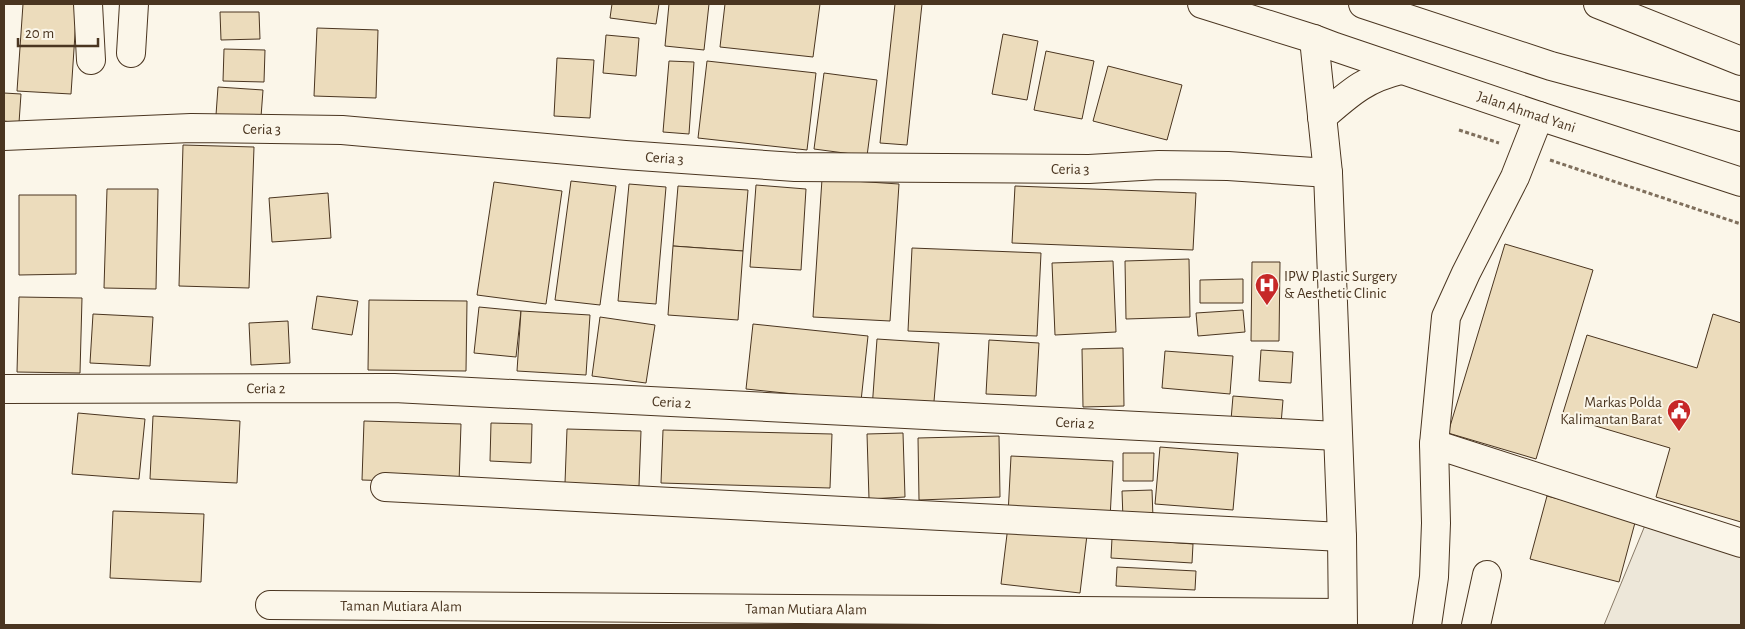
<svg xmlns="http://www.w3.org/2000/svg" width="1745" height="629" viewBox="0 0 1745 629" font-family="'Alegreya Sans',sans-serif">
<rect width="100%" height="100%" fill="#fbf6e9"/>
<path fill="#ede7d9" stroke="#887966" d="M1648,518L1741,551V625H1604Z"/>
<g fill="#ecdcbc" stroke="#4a3520">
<path d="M23,4H77L71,94L17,91Z"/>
<path d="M612,4H659L656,24L610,18Z"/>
<path d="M669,4H709L704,50L665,46Z"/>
<path d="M725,4H820L813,57L720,47Z"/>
<path d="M895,4H922L907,145L880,143Z"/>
<path d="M220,12H259L260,39L221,40Z"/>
<path d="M317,28L378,30L376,98L314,96Z"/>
<path d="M1003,34L1038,41L1027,100L992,94Z"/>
<path d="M606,35L639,38L636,76L603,73Z"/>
<path d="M224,49L265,50L264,82L223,81Z"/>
<path d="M1046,51L1094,61L1082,119L1034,110Z"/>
<path d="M557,58L594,60L590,118L554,116Z"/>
<path d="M669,61L694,62L689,134L663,132Z"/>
<path d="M707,61L816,73L807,150L698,138Z"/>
<path d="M1108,66L1182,85L1167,140L1093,121Z"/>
<path d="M824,73L877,80L867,156L814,149Z"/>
<path d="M218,87L263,90L261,117L216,115Z"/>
<path d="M4,93L21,94L19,123L4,121Z"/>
<path d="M183,145L254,147L249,288L179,286Z"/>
<path d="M822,179L899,184L890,321L813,317Z"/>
<path d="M571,181L616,186L600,305L555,300Z"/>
<path d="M494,182L562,191L546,304L477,295Z"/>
<path d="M629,184L666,187L656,304L618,301Z"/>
<path d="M756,185L806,189L801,270L750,267Z"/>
<path d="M678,186L748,190L743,251L673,246Z"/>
<path d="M1015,186L1196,193L1193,250L1012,243Z"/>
<path d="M107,189H158L156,289L104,288Z"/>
<path d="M328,193L331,238L272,242L269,198Z"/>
<path d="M19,195H76V274L19,275Z"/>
<path d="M1505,244L1593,270L1536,459L1448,433Z"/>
<path d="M673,246L743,251L738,320L668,315Z"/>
<path d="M912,248L1041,253L1037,336L908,331Z"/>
<path d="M1189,259L1190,317L1126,319L1125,261Z"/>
<path d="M1113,261L1116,332L1055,335L1052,263Z"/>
<path d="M1252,262H1280L1279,341H1251Z"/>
<path d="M1243,279V303H1200V280Z"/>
<path d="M317,296L358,301L352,335L312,329Z"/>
<path d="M19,297L82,298L80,373L17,372Z"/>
<path d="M369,300L467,301L466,371L368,370Z"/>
<path d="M479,307L521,311L516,357L474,353Z"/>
<path d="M1243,310L1245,332L1198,336L1196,313Z"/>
<path d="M521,311L590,315L586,375L517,371Z"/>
<path d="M93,314L153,317L150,366L90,363Z"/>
<path d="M1713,314L1741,323V522L1656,497L1670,448L1562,416L1587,335L1697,368Z"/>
<path d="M600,317L655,325L646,383L592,376Z"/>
<path d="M288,321L290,363L251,365L249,323Z"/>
<path d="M753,324L868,336L861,401L746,389Z"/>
<path d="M877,339L939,343L933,413L872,409Z"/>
<path d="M989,340L1039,343L1036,396L986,394Z"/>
<path d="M1123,348L1124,406L1083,407L1082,349Z"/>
<path d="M1261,350L1293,352L1291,383L1259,381Z"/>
<path d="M1165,351L1233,356L1230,394L1162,388Z"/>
<path d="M1233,396L1283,400L1281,424L1231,420Z"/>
<path d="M78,413L145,419L139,479L72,474Z"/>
<path d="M153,416L240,421L237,483L150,479Z"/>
<path d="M364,421L461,424L459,483L362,480Z"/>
<path d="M491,423L532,424L531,463L490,461Z"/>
<path d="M567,429L641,431L639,486L565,483Z"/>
<path d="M663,430L832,434L830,488L661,483Z"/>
<path d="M903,433L905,497L869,499L867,434Z"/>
<path d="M999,436L1000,497L919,500L918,438Z"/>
<path d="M1160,447L1238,453L1233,510L1155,504Z"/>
<path d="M1123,453H1154L1153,481H1123Z"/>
<path d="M1011,456L1113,461L1110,519L1008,515Z"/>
<path d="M1152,490L1153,518L1123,519L1122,491Z"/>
<path d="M1547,496L1636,519L1619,582L1530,559Z"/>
<path d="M113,511L204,514L201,582L110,578Z"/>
<path d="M1008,526L1087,535L1080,593L1001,584Z"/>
<path d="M1112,538L1193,544L1192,563L1111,558Z"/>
<path d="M1117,567L1196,571L1195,590L1116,586Z"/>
</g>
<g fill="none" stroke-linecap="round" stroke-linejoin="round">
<g stroke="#4a3520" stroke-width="30">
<g id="minor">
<path d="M88,4L91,60"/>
<path d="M1598,4L1741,61"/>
<path d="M1314,39L1328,173L1342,537L1343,625"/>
<path d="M131,53L134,4"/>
<path id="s1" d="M4,136L191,128L342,130L625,155L795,167L1089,169L1159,165L1228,166L1328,173"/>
<path id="s2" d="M4,389L394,388L1337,436"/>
<path d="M1434,444L1741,543"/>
<path d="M385,487L1342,537"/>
<path id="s3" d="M270,605L1342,613"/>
<path d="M1427,625L1434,577L1436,523L1434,444L1446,317L1466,273L1515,177L1539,116"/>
<path d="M1476,625L1487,575"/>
</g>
</g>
<g stroke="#4a3520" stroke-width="30">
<g id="highway">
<path id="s4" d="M1202,4L1314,39L1335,47L1539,116L1741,182"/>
<path d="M1363,4L1551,66L1741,117"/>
<path d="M1322,117C1350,93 1364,79 1401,70"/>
</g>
</g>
<g stroke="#7f6f5c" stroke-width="3" stroke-dasharray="4 2.5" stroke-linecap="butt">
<path d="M1459,130L1499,143"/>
<path d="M1550,160L1741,224"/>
</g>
<use href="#minor" stroke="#fbf6e9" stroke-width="28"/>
<use href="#highway" stroke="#fbf6e9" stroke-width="28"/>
</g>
<defs>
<g id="hospital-pin" transform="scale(1.25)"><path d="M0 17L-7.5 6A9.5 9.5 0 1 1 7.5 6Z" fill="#c62828" stroke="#fbf6e9"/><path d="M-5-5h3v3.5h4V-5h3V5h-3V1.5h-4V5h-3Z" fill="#fff"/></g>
<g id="civic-pin" transform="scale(1.25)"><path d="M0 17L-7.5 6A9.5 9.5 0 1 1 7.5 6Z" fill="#c62828" stroke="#fbf6e9"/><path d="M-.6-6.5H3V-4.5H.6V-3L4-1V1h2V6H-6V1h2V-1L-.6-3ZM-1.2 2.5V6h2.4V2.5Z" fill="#fff"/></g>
</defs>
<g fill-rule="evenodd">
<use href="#hospital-pin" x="1267" y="285"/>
<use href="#civic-pin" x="1679" y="411"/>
</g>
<g text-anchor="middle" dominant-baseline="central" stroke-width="4" stroke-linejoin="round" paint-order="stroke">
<g font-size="15" fill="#4a3520" stroke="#fbf6e9">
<text stroke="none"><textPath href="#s4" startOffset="342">Jalan Ahmad Yani</textPath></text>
<text stroke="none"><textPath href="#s1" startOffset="258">Ceria 3</textPath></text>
<text stroke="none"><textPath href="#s1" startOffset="662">Ceria 3</textPath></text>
<text stroke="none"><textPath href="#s1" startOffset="1068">Ceria 3</textPath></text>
<text stroke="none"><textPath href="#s2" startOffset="262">Ceria 2</textPath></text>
<text stroke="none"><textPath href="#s2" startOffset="668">Ceria 2</textPath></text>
<text stroke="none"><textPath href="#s2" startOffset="1072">Ceria 2</textPath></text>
<text stroke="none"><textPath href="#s3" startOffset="131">Taman Mutiara Alam</textPath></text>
<text stroke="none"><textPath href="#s3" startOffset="536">Taman Mutiara Alam</textPath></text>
</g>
<g font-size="15" fill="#4a3520" stroke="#fbf6e9" text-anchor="start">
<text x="1284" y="276">IPW Plastic Surgery<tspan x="1284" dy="17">&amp; Aesthetic Clinic</tspan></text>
<text x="1662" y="402" text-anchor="end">Markas Polda<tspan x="1662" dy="17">Kalimantan Barat</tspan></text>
</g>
</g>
<rect width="1745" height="629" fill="none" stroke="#4a3520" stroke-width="10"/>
<path d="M18 38v8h80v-8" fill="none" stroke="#4a3520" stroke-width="2.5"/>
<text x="25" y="38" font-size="15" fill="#4a3520" stroke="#fbf6e9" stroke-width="4" paint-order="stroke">20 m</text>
</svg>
